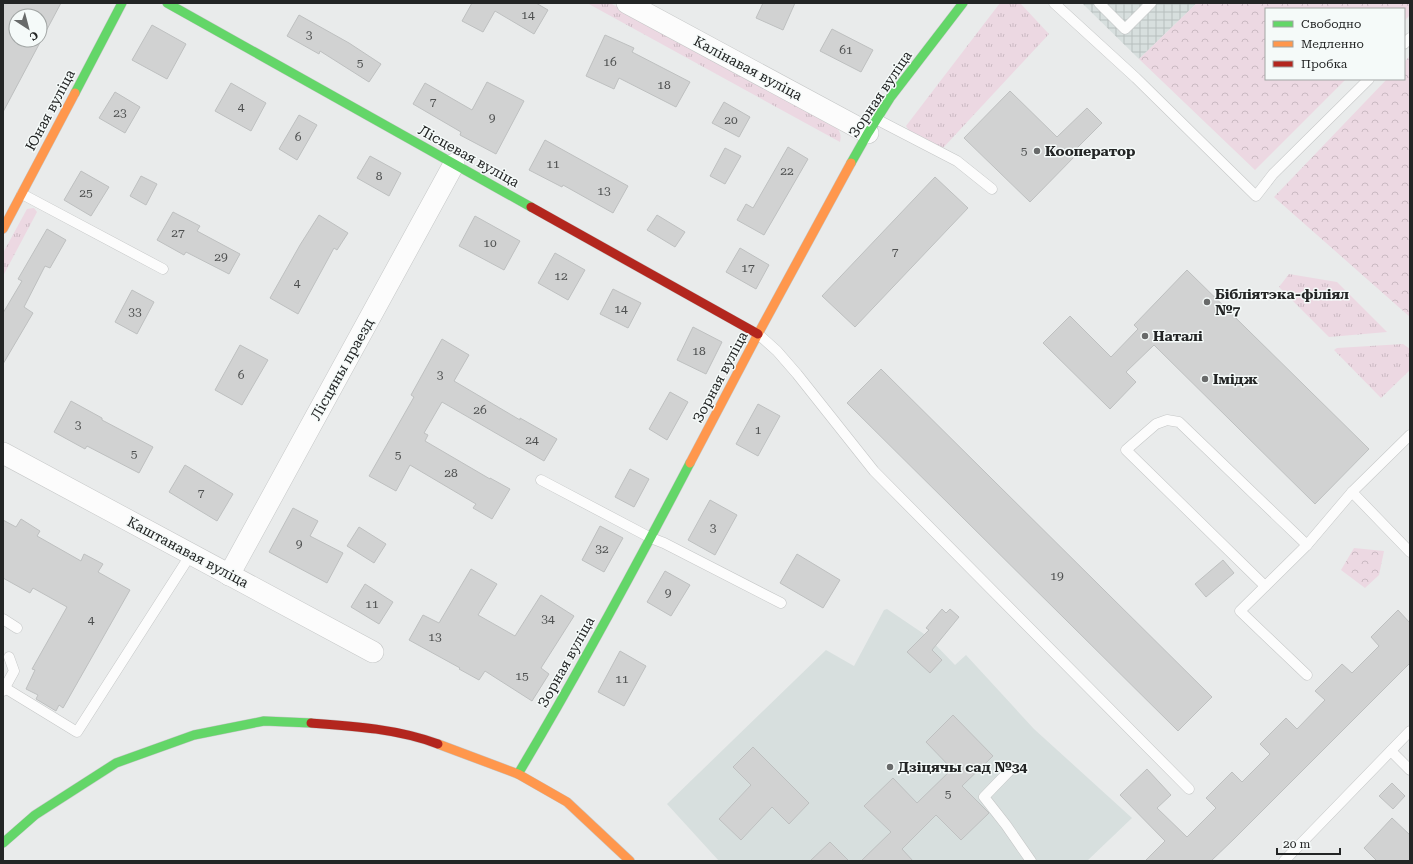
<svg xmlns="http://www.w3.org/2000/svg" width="1413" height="864" viewBox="0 0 1413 864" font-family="'Roboto Serif',serif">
<defs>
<pattern id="industrial-grid" width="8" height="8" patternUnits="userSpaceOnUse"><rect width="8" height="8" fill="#d7dfde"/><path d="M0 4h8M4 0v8" fill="none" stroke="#b8bfbe"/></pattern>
<pattern id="grass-tufts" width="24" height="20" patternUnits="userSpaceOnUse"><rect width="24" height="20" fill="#ecd8e2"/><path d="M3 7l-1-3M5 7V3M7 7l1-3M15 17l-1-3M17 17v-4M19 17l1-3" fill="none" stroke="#cab9c2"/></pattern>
<pattern id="park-crowns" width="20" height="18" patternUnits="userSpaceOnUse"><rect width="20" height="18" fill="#ecd8e2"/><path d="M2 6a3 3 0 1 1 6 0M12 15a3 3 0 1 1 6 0" fill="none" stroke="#cab9c2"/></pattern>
</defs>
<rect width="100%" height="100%" fill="#e9ebeb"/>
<path fill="#d7dfde" d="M887,609L927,636L955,665L966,655L1034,729L1132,818L1087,861H719L667,804L826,650L854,666L884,610Z"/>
<path fill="url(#industrial-grid)" d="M1082,3H1197L1139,59Z"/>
<g fill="url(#grass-tufts)">
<path d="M587,3H610L833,125C839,129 842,134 840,142Z"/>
<path d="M1000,3H1020L1049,34L943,148L909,131L906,126Z"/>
<path d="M34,208L37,212L3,276V253L27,209Z"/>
<path d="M1289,274L1337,282L1387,332L1329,337L1279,287Z"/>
<path d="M1403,344L1410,349V370L1381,398L1334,350L1337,348Z"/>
</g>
<g fill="url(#park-crowns)">
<path d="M1197,3H1410V15L1404,21V9H1266V79H1346L1255,170L1139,59Z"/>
<path d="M1410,56V317L1274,197L1387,79H1404V62Z"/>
<path d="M1354,548L1384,551L1379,575L1365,588L1341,570Z"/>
</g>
<g fill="#d1d2d2" stroke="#bec0c0" fill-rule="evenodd">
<path d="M3,3H61L3,112ZM16,16H40V40H16Z"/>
<path d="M472,3H536L548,10L534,34L495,11L483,32L462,21Z"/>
<path d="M763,3H795L783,30L756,18Z"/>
<path d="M299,15L349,43L381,64L369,82L320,51L319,54L287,36Z"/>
<path d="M152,25L186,44L167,79L132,60Z"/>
<path d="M832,29L873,50L861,72L820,51Z"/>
<path d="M605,35L634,48L632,52L690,82L676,107L619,78L614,89L586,76Z"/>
<path d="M487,82L524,101L496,154L460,135L461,132L413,104L425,83L472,110Z"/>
<path d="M231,83L266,103L251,131L215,111Z"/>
<path d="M1010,91L1057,137L1087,108L1102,123L1073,152L1076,155L1030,202L964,138Z"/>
<path d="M115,92L140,107L125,133L99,118Z"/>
<path d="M724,102L750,117L739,137L712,123Z"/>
<path d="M299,115L317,125L297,160L279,149Z"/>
<path d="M545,140L628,186L613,213L563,185L562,187L529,170Z"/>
<path d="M788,147L808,159L764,235L737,220L746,204L753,208Z"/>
<path d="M725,148L741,156L725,184L710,176Z"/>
<path d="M370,156L401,173L389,196L357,178Z"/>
<path d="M81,171L109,187L91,216L64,200Z"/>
<path d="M141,176L157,184L146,205L130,196Z"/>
<path d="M935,177L968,208L855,327L822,296Z"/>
<path d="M173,212L200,226L197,231L240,254L229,274L186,252L184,255L157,240Z"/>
<path d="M319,215L348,233L337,250L334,248L298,314L270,298L300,245Z"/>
<path d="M657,215L685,232L675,247L647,230Z"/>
<path d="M475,216L520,241L504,270L459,246Z"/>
<path d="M47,229L66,240L50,268L45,266L24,307L33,313L3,364V313L22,281L18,279Z"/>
<path d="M740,248L769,265L756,289L726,272Z"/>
<path d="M555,253L585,270L568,300L538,283Z"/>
<path d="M1187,270L1369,449L1315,504L1154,345L1126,372L1136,382L1110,409L1043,343L1070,316L1111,357L1138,329L1134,325Z"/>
<path d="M613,289L641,303L628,328L600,314Z"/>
<path d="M132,290L154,302L137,334L115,322Z"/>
<path d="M693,327L722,342L706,374L677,360Z"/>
<path d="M442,339L469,355L454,381L520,420V418L557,439L544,461L442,402L424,433L428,435L425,441L490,479V478L510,489L492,519L473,508L476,504L410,465L396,491L369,476L414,397L411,395Z"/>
<path d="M240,345L268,360L242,405L215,390Z"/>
<path d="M881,369L1212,697L1178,731L847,403Z"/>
<path d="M670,392L688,402L667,440L649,429Z"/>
<path d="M71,401L102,418V420L153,447L139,473L87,446L85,449L54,432Z"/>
<path d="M758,404L780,416L758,456L736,444Z"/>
<path d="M185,465L233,494L217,521L169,492Z"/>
<path d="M630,469L649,479L634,507L615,497Z"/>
<path d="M710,500L737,515L715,555L688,540Z"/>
<path d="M293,508L318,521L310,536L343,553L327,583L269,552Z"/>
<path d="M21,519L40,531L37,536L81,561L84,554L103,564L98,572L130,590L63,708L59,705L56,711L36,699L38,695L26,689L35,670L32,669L67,607L33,588L30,593L3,578V520L16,527Z"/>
<path d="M600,526L623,538L604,572L582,560Z"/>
<path d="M359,527L386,544L374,563L347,546Z"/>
<path d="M797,554L840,580L823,608L780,583Z"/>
<path d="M1223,560L1234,573L1206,597L1195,584Z"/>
<path d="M471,569L497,584L478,615L515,636L541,595L574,616L541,668L549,674L532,701L485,671L479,680L459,669L460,668L409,640L423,615L439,623Z"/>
<path d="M665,571L690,585L671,616L647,602Z"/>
<path d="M365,584L393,602L379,624L351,607Z"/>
<path d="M942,609L946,613L950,609L959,617L932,650L942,660L930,673L907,652L929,630L926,628Z"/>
<path d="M1398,610L1410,623V663L1234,839L1211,861H1145L1165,841L1120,795L1147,769L1171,795L1157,808L1187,837L1216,808L1206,798L1232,772L1242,782L1270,754L1260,744L1286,718L1297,729L1325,700L1315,691L1342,664L1352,673L1379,646L1371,637Z"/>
<path d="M620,651L646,666L624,706L598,692Z"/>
<path d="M953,715L993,756L962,786L989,813L961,840L936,815L902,849L913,861H861L891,832L864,806L893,778L917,803L952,769L926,742Z"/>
<path d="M753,747L809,803L789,824L772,807L741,840L719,819L751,785L733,767Z"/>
<path d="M1392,783L1405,796L1393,809L1379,796Z"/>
<path d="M1392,818L1410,835V861H1377L1364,848Z"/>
<path d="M830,842L849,861H810Z"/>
</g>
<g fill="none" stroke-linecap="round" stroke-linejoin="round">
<g stroke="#c5c7c7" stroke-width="11">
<g id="lane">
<path d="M1054,3L1136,78L1256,196L1273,174L1369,79"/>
<path d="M1099,3L1125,29L1151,3"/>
<path d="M1404,44L1410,38"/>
<path d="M876,119L957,161L992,189"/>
<path d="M22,194L163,269"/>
<path d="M758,334L777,351L797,374L874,471L1189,789"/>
<path d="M541,480L651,538L664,543L781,603"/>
<path d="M1352,492L1410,552"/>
<path d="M1265,586L1126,450L1156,424L1167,420L1179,422L1307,545"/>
<path d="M3,619L17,628"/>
<path d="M1307,675L1240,611L1307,545L1352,492L1410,435"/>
<path d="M5,688L77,732L191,554"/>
<path d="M3,691L14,671L9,657"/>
<path d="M1391,751L1410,770"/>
<path d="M1013,767L984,797L1006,825L1031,861"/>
<path d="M1284,861L1410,731"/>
</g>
</g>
<g stroke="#c5c7c7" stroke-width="22">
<g id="street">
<path d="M627,3L868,133"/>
<path d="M3,453L373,652"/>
<path d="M229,575L454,164"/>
</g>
</g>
<g stroke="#c5c7c7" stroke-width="10">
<g id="fast">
<path d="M167,3L531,207"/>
<path d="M75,93L122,3"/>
<path d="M851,163L868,133L890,98L963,3"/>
<path d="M518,774C579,672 635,568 690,463"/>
<path d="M3,843L35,815L116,763L194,735L264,721L311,723"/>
</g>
</g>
<g stroke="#c5c7c7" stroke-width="10">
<g id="slow">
<path d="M3,229L75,93"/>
<path d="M690,463L758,334L851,163"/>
<path d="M438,744L518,774L567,802L630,861"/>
</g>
</g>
<g stroke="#c5c7c7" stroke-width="10">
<g id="jam">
<path d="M531,207L758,334"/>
<path d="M311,723C353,726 398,729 438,744"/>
</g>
</g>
<use href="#lane" stroke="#fcfcfc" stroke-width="10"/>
<use href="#street" stroke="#fcfcfc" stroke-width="21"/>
<use href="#fast" stroke="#63d668" stroke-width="9"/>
<use href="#slow" stroke="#ff974d" stroke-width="9"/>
<use href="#jam" stroke="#b3261e" stroke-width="9"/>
</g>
<g fill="#686a6a" stroke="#f5faf9" stroke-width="1.5">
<circle cx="1037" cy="151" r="4"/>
<circle cx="1207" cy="302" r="4"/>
<circle cx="1145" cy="336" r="4"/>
<circle cx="1205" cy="379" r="4"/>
<circle cx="890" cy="767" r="4"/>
</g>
<g text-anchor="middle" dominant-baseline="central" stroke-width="3" stroke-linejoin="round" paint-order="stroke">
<g font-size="12" fill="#4e5050">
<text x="528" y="15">14</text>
<text x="309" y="35">3</text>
<text x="846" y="50">61</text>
<text x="610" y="62">16</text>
<text x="360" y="63">5</text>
<text x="664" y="85">18</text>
<text x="433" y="102">7</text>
<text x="241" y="107">4</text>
<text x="120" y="113">23</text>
<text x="492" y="118">9</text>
<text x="731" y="120">20</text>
<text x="298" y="137">6</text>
<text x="1024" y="151">5</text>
<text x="553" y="164">11</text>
<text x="787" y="171">22</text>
<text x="379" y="176">8</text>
<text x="604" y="191">13</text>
<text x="86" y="193">25</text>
<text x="178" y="233">27</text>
<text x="490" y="243">10</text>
<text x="895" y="252">7</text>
<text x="221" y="257">29</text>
<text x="748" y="268">17</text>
<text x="561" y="276">12</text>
<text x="297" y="283">4</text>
<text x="621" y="309">14</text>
<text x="135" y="312">33</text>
<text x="699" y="351">18</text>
<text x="241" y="375">6</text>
<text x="440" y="375">3</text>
<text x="480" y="410">26</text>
<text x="78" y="425">3</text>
<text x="758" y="430">1</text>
<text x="532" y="440">24</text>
<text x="134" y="454">5</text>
<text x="398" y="455">5</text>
<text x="451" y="473">28</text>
<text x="201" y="493">7</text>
<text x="713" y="528">3</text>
<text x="299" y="544">9</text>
<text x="602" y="549">32</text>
<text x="1057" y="576">19</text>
<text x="668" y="593">9</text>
<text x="372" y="604">11</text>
<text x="548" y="619">34</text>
<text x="91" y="620">4</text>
<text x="435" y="637">13</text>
<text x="522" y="676">15</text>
<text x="622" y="679">11</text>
<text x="948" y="794">5</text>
</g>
<g font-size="14" fill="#232525" stroke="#f5faf9">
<text transform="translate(748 68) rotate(28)">Калінавая вуліца</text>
<text transform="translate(880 94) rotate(-56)">Зорная вуліца</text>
<text transform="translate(50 110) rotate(-62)">Юная вуліца</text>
<text transform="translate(469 156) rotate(29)">Лісцевая вуліца</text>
<text transform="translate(342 369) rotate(-61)">Лісцяны праезд</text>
<text transform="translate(720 377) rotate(-62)">Зорная вуліца</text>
<text transform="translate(188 552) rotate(28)">Каштанавая вуліца</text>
<text transform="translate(566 662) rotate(-61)">Зорная вуліца</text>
</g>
<g font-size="14" font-weight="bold" fill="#232525" stroke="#f5faf9" text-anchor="start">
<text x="1045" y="151">Кооператор</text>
<text x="1215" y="294">Бібліятэка-філіял<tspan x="1215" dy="16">№7</tspan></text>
<text x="1153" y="336">Наталі</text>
<text x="1213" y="379">Імідж</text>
<text x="898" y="767">Дзіцячы сад №34</text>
</g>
</g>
<rect width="1413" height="864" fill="none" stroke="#232525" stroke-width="8"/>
<rect x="1265" y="8" width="140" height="72" fill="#f5faf9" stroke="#a1a5a4"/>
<rect x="1273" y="21" width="20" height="6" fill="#63d668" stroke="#a1a5a4"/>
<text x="1301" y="28" font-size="12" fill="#232525">Свободно</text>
<rect x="1273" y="41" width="20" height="6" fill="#ff974d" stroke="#a1a5a4"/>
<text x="1301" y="48" font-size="12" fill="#232525">Медленно</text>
<rect x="1273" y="61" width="20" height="6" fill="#b3261e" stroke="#a1a5a4"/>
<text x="1301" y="68" font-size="12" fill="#232525">Пробка</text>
<g transform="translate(28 28) rotate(144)"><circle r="19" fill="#f5faf9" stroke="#a1a5a4"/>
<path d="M0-3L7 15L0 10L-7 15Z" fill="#686a6a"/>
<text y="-6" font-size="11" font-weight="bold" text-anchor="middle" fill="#232525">С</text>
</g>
<path d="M1277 848v6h63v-6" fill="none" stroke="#232525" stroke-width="2"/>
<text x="1283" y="848" font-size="12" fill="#232525" stroke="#f5faf9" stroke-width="3" paint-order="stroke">20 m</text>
</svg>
